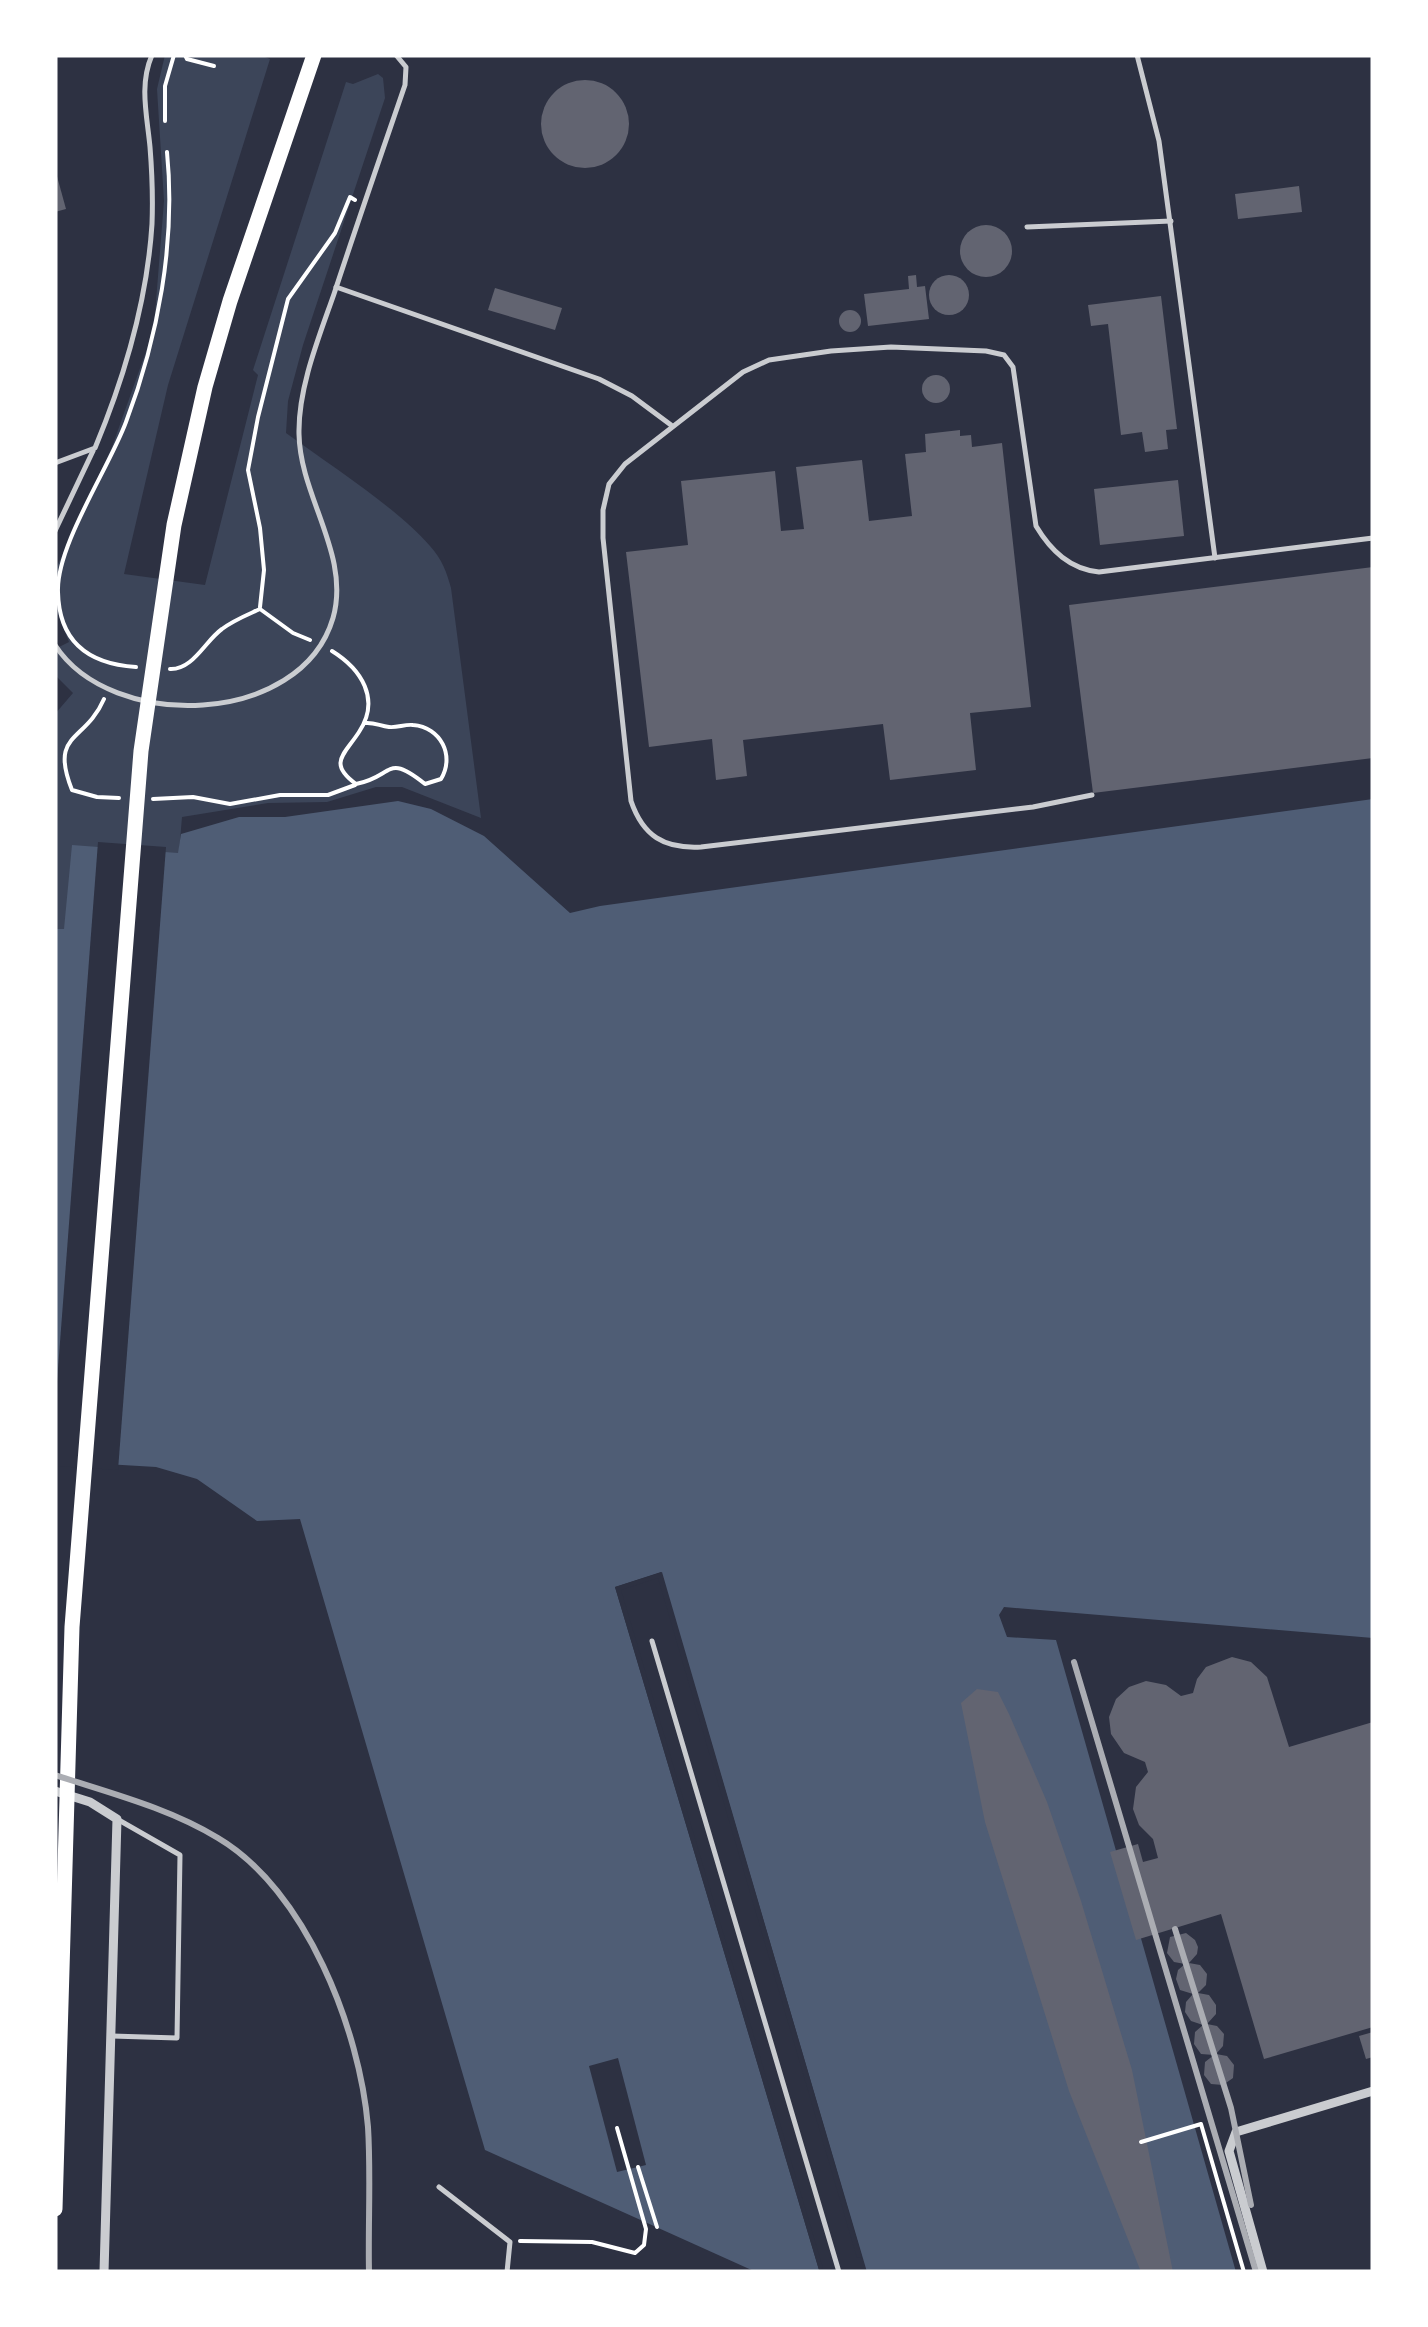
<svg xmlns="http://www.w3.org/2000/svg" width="1428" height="2327" viewBox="0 0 1428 2327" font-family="Raleway,sans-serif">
<rect width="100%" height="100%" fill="#2d3142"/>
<path fill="#3c4559" d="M165,55H260L270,59L168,385L124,574L205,585L258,375L253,370L346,82L353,84L378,74L383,78L385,98L303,345L288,401L286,433C330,465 396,507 430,546C442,559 447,573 451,588L481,818L402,787H376L327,802L268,803L182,817L179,853L64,929H55V714L73,693L55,675V649L69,642L56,609L55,571L112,447L149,343L155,314L164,201L157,89Z"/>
<path fill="#4f5d75" d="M1373,799V1638L1004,1607L999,1615L1007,1637L1056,1640L1236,2272H867L661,1572L615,1587L819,2270L756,2272L485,2150L300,1519L257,1521L197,1479L156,1467L55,1461V929H64L72,845L178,853L181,834L239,817H285L398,801L431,809L484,836L570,913L600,906Z"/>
<g fill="#2d3142">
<path d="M98,842L166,847L118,1470L55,1466V1408Z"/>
<path d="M662,1572L862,2257L857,2258L658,1578L621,1590L823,2268L819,2270L615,1587Z"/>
<path d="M618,2058L646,2165L617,2172L589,2066Z"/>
</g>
<g fill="#626471">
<circle cx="585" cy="124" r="44"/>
<path d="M55,169L66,209L55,212Z"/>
<path d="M1299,186L1302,212L1238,219L1235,194Z"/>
<circle cx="986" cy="251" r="26"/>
<circle cx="949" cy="295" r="20"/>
<path d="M916,275L917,287L925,286L929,319L868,326L864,294L909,289L908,276Z"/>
<path d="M495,288L562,308L555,330L488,310Z"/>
<path d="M1161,296L1177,429L1166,430L1168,449L1145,452L1142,432L1121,435L1108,324L1091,326L1088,305Z"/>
<circle cx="850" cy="321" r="11"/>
<circle cx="936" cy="389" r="14"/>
<path d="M960,430V436L971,435L972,447L1002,443L1031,707L970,713L976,770L890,780L883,724L743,740L747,776L716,780L712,739L649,747L626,552L688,545L681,481L775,471L781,531L804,529L796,467L862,460L869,521L912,516L905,454L926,452L925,434Z"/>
<path d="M1178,480L1184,536L1100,545L1094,489Z"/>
<path d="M1373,567V758L1093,793L1069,605Z"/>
<path d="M1232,1657L1251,1662L1267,1677L1289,1747L1373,1722V2027L1264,2059L1221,1914L1136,1940L1110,1852L1138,1844L1143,1862L1158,1858L1153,1839L1139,1825L1133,1809L1136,1787L1148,1772L1145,1762L1124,1753L1111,1734L1109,1717L1116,1699L1129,1687L1146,1681L1166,1685L1181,1696L1193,1693L1197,1679L1206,1667Z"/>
<path d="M977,1689L998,1692L1009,1714L1047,1802L1081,1901L1132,2070L1173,2272H1141L1069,2091L985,1822L961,1703Z"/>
<path d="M1186,1933L1195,1940L1198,1947L1197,1954L1189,1963L1200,1965L1207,1974L1206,1985L1198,1993L1209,1995L1216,2005V2014L1207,2024L1217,2026L1224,2034L1223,2046L1216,2054L1227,2056L1234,2065L1233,2078L1223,2085L1211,2084L1204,2075L1205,2062L1214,2055L1201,2054L1194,2044L1195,2032L1203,2025L1191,2021L1185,2012L1186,2002L1193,1994L1180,1990L1176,1979L1178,1970L1185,1964L1174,1962L1167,1953L1170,1937Z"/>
<path d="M1373,2032V2057L1366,2059L1359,2036Z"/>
</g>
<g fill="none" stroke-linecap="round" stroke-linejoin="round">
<g stroke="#fff" stroke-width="4">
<path d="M185,55L187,59L214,66"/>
<path d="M165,121V86L174,55"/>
<path d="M260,607L264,570L260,528L248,470L258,417L288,299L335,233L350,197L355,200"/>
<path d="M332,651C361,669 381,699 359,732C345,754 327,763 356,784C394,777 385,752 425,784L441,779C455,756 441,727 413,725C405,724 397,728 389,727C380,726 374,722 365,723"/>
<path d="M136,667C89,664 59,642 58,592C56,546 109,468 126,422C158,338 176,242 167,152"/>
<path d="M170,669C193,670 205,641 222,629C234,620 247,615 260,609L293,633L310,640"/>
<path d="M104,699C85,743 49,732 72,790L97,797L119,798"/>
<path d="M153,799L193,797L230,804L280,795H328L355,785"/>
<path d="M1141,2142L1201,2124L1244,2272"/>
<path d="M638,2167L657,2227"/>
<path d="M520,2241L592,2242L635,2253L644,2245L646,2229L617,2128"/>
</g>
<g stroke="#caccd0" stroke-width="5">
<path d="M1137,55L1159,141L1215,558"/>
<path d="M1027,227L1171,221"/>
<path d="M336,287L599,379L632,396L671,425"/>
<path d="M55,463L95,448C125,376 147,302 152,224C153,198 152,172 150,147C147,115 139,85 152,55"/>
<path d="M55,531L93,451"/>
<path d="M55,645C111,732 301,727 333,618C351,555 300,497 299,434C298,388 319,337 334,294C357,224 381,155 405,85L406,67L396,55"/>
<path d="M1092,795L1033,807L701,847C664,849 643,836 631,801L603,538V510L609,484L625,464L743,372L769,360L831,351L891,347L986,351L1004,355L1013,367L1036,526C1051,551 1070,569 1099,572L1373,538"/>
<path d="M652,1641L839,2272"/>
<path d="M112,2036L177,2038L180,1855L117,1819"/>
<path d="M439,2187L510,2242L507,2272"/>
</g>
<g stroke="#caccd0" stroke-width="9">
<path d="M55,1791L90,1802L117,1819L104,2272"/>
<path d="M1263,2272L1229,2151L1236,2132L1373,2091"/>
</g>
<path stroke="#fff" stroke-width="15" d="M55,2209L72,1627L141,751L174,525L205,387L230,301L314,55"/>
<g stroke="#abadb3" stroke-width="6">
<path d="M1074,1662L1256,2272"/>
<path d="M55,1775C110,1793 169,1808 218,1838C306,1890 360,2030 368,2127C371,2175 368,2224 369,2272"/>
<path d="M1175,1929L1231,2108L1251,2205"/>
</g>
</g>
<rect width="1428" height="2327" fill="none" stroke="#ffffff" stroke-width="115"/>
</svg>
